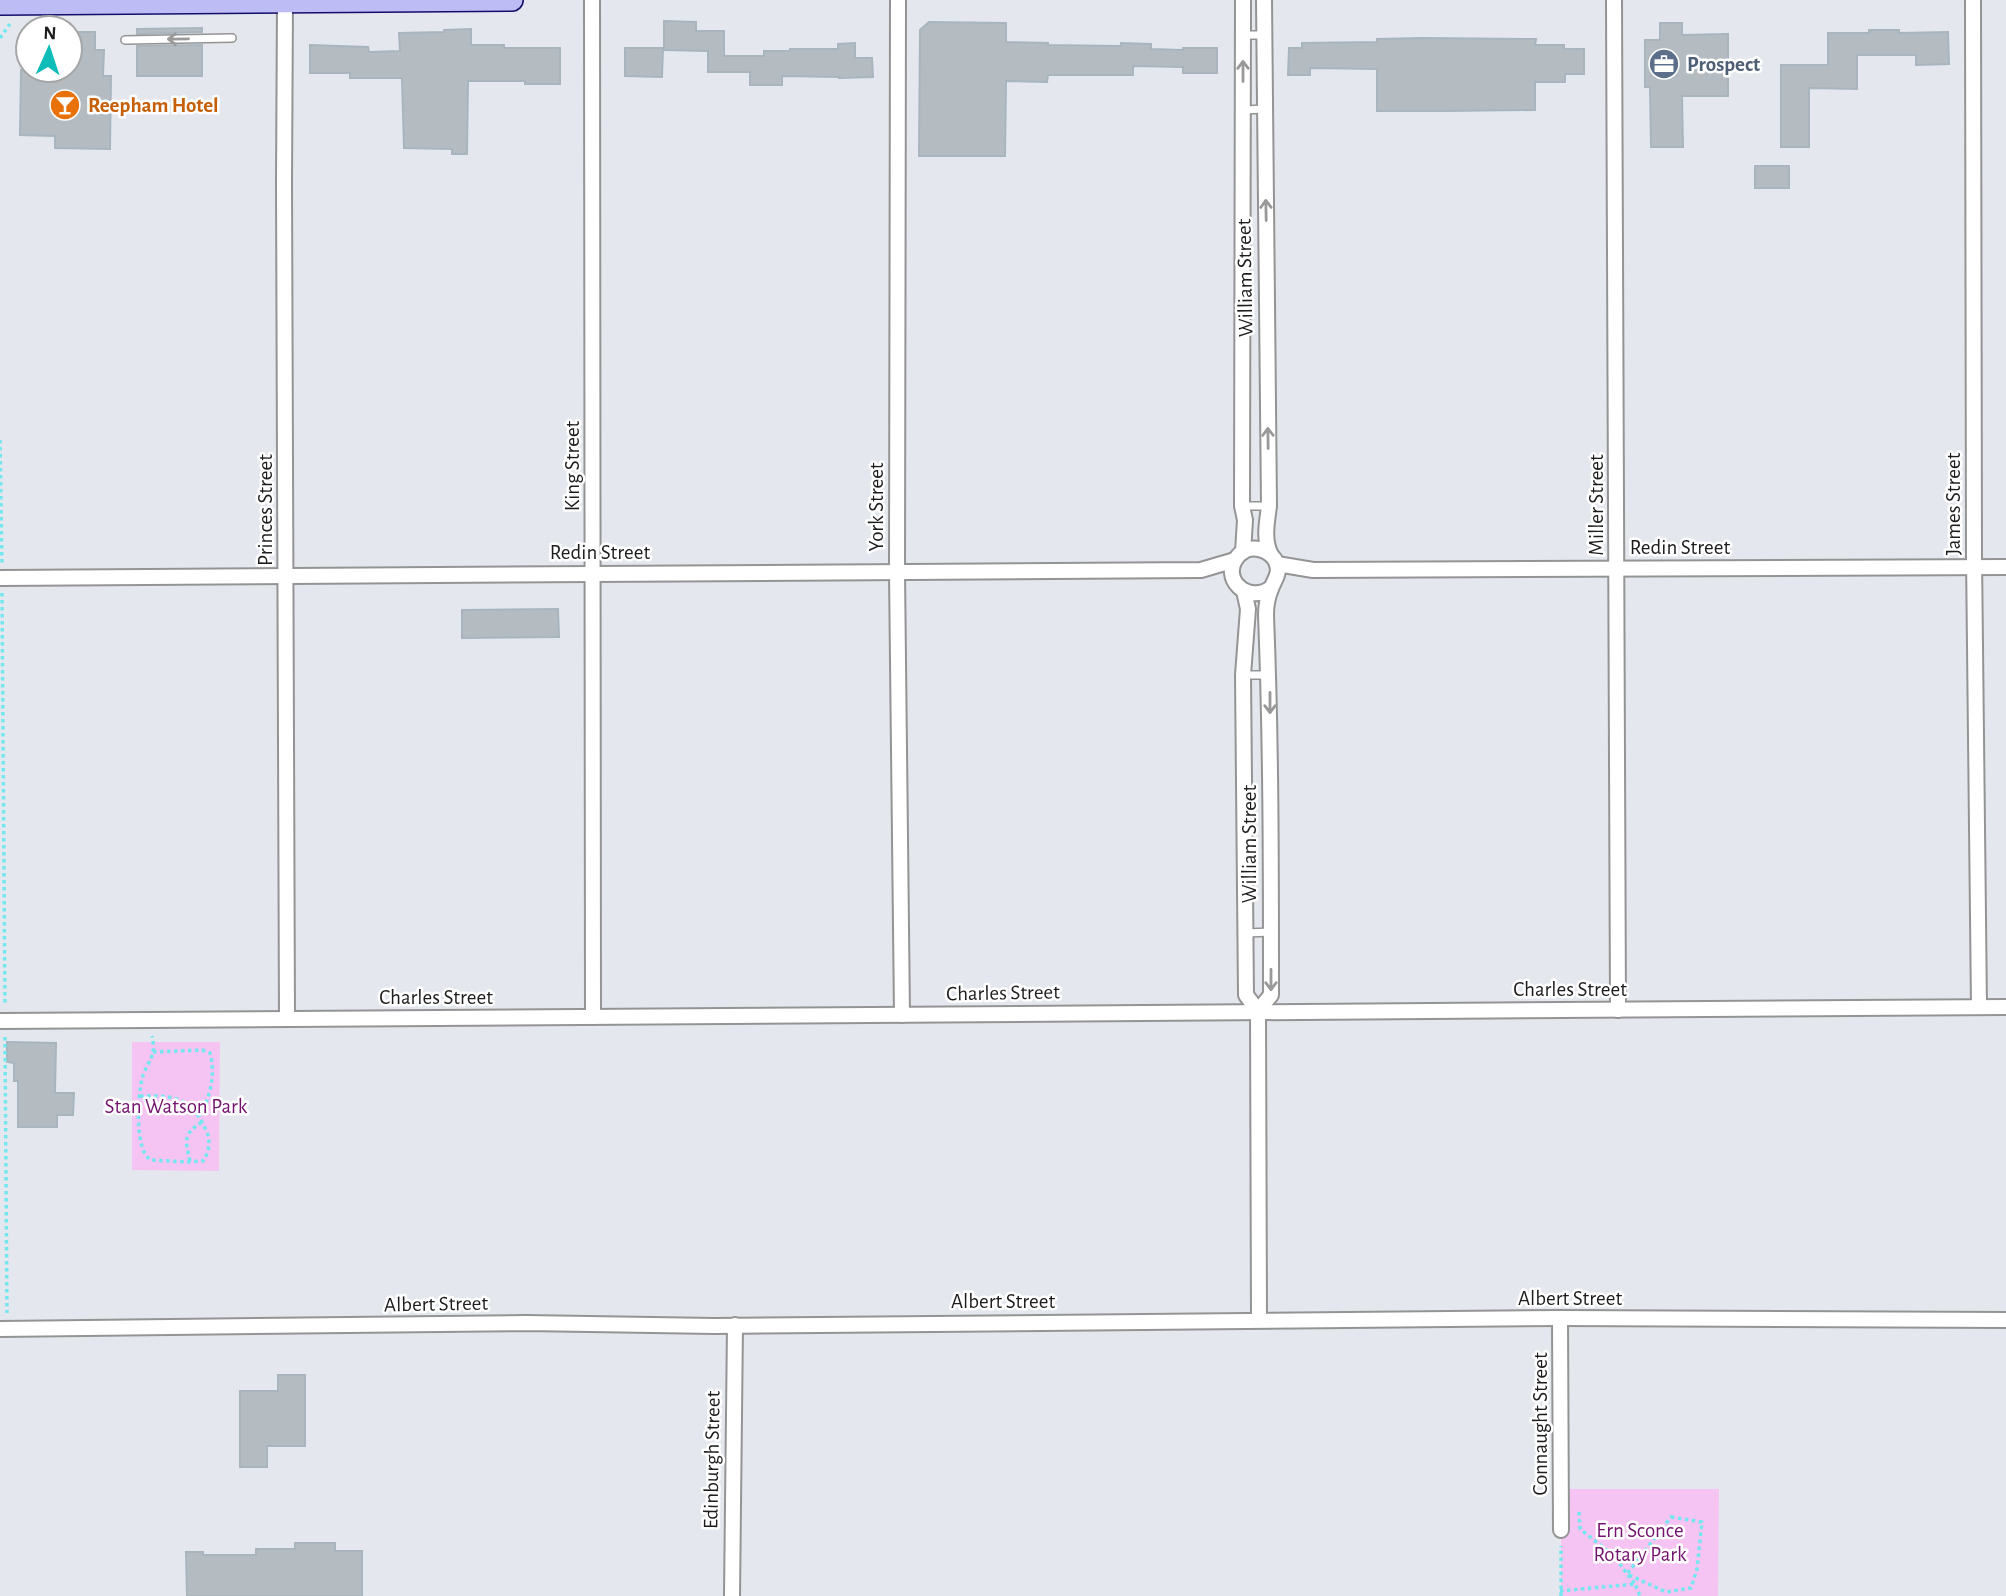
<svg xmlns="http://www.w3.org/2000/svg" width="2006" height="1596" viewBox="0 0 2006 1596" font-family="'Alegreya Sans',sans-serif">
<rect width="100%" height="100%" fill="#e4e8ee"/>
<g fill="#f5c4f3">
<path d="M132,1042H220L219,1171L132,1170Z"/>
<path d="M1561,1489H1719L1718,1596H1561Z"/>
</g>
<g fill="#b4bcc2" stroke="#a8b5be" stroke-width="2">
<path d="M664,21L696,22V31H724V56H764V51H790V49H838V44L855,43V58H872L873,77L839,78V77L782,76V85H750V72H708V51L664,50Z"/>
<path d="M929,22L1006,23V42L1048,43V45L1121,46V43L1151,44V49L1183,50V48H1217V73H1183V67L1133,66V75H1048L1047,82L1006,81L1005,156H919L920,30Z"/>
<path d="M1660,23H1682V35L1728,34V96H1682L1683,147H1651L1650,87H1645V40H1660Z"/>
<path d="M202,28V32L137,34V29Z"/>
<path d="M471,29V45H504V48H560V84H525V81H468L467,154H452V149L404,148L402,78H350V73H310V45L368,47L369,52L400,51L399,33L444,32V30Z"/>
<path d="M1869,30H1899V33L1948,32L1949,64L1916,65V55H1857V89L1809,88V147H1781V65H1828V33H1869Z"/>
<path d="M70,32H95V50H104L103,76H111L110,149L55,148V136L20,135L21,70H70Z"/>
<path d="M1423,38L1536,39L1535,45H1564V49H1584V74H1565V82H1535V110L1447,111H1377V69L1310,68V75H1288L1289,48H1302V43L1377,42V39Z"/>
<path d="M202,45V76H137V46Z"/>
<path d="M625,48H663L662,77L625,76Z"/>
<rect x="1755" y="166" width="34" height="22"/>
<path d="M558,609L559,637L462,638V610Z"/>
<path d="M7,1042L56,1043L55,1093H74L73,1115H57V1127H18V1081H14V1063L7,1062Z"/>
<path d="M278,1375H305V1446H267V1467H240V1391H278Z"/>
<path d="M295,1543H335V1551H362V1596H187L186,1552H203V1555H256V1549H295Z"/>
</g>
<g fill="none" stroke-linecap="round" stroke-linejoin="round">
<g stroke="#949494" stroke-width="10">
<g id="service">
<path d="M1243,35H1264"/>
<path d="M125,40L232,38"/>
<path d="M1243,110L1265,109"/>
<path d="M1242,506H1269"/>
<path d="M1243,675H1270"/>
<path d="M1246,933L1271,932"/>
</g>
</g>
<g stroke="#949494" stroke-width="18">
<g id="minor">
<path d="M592,0L593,1017"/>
<path d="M898,0L897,572L902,1015"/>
<path d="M1264,0L1269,506C1267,523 1263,539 1271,555"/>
<path d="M1614,0L1618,1010"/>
<path d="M1973,0L1974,556L1979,1007"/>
<path d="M285,2L284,182L287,1019"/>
<path d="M1243,552L1245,520L1242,506L1243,0"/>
<path d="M1277,564L1313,570L2006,567"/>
<path d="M0,578L1201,570L1235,560"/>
<path d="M1244,591L1248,609L1243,675L1246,995L1258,1011L1259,1320"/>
<path d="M1258,1011L1271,995C1271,868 1271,742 1266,615C1266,607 1268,596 1271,589C1274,580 1280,575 1277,564C1271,548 1249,543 1238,556C1219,578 1248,605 1271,588"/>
<path d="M0,1021L2006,1007"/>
<path d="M1560,1318L1561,1530"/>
<path d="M0,1329L526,1323L715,1326L1560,1318L2006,1320"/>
<path d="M732,1596L735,1325"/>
</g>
</g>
<g stroke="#140d6c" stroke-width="24">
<path id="secondary" d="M0,4L512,0"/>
</g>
<g stroke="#74e6ef" stroke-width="3.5" stroke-dasharray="3.5 3.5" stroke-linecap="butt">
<path d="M0,38L10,24"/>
<path d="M0,440L2,564"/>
<path d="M2,593L5,1005"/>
<path d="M5,1037L7,1313"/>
<path d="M153,1052L202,1050L210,1053C216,1073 210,1099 199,1117"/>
<path d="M140,1096C173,1095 191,1097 205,1128C211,1139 210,1151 203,1161L187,1162L151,1160C134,1151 138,1096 142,1079C144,1070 150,1062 153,1053C154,1048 153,1041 152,1036"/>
<path d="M190,1161C185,1140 183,1134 202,1122"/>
<path d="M1579,1512L1580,1529L1613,1555L1635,1584"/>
<path d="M1671,1517L1702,1522L1697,1569L1691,1588L1666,1592L1627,1574Z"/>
<path d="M1560,1591L1635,1584L1640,1596"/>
<path d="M1561,1596V1546"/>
</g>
<use href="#service" stroke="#fff" stroke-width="7"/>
<use href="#minor" stroke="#fff" stroke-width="14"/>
<use href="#secondary" stroke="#bdbcf4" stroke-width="21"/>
</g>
<defs><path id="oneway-shaft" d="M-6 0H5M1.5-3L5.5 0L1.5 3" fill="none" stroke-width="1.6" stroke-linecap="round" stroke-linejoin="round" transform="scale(1.75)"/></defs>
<g stroke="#999">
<use href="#oneway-shaft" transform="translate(178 39) rotate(179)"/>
<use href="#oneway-shaft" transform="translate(1243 71) rotate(-90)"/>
<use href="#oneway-shaft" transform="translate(1266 210) rotate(-91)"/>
<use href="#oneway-shaft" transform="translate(1268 438) rotate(-91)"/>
<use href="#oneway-shaft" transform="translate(1270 703) rotate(90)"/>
<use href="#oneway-shaft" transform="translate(1271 980) rotate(90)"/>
</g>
<defs>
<g id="office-disc" transform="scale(1.575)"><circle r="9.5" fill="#5c6f8a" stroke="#fff"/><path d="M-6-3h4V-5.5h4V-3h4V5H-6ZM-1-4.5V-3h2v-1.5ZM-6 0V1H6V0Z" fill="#fff"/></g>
<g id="bar-disc" transform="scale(1.575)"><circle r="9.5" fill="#e8710a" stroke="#fff"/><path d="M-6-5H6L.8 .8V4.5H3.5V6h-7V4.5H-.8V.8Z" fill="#fff"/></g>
</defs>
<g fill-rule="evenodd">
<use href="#office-disc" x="1664" y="64"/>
<use href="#bar-disc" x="65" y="105"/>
</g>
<g text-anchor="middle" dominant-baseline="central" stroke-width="5" stroke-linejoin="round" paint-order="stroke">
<g font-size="21" font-weight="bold" fill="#4e5e75" stroke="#fff" text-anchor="start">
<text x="1687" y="64">Prospect</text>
</g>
<g font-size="21" font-weight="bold" fill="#c56008" stroke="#fff" text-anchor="start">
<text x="88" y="105">Reepham Hotel</text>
</g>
<g font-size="21" fill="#1d1d1d" stroke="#fff">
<text transform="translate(1245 278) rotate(-91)">William Street</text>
<text transform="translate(572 466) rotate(-90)">King Street</text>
<text transform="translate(1953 504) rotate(-90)">James Street</text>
<text transform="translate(1596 505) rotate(-90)">Miller Street</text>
<text transform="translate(876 507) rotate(-90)">York Street</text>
<text transform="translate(265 510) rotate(-90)">Princes Street</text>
<text x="1680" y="547">Redin Street</text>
<text x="600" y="552">Redin Street</text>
<text transform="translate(1249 844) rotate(-90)">William Street</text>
<text x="1570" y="989">Charles Street</text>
<text transform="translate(1003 993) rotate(-1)">Charles Street</text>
<text x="436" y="997">Charles Street</text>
<text x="1570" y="1298">Albert Street</text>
<text x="1003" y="1301">Albert Street</text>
<text transform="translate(436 1304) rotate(-1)">Albert Street</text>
<text transform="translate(1540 1424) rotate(-90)">Connaught Street</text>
<text transform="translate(712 1460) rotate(-89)">Edinburgh Street</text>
</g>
<g font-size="21" fill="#73146e" stroke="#fff">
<text x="176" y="1106">Stan Watson Park</text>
<text x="1640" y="1530">Ern Sconce<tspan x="1640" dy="24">Rotary Park</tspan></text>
</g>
</g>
<g transform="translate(49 49) rotate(3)"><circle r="33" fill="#ffffff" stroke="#a5a5a5" stroke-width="2"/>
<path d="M0-5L12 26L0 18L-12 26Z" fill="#0fbcb7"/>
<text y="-10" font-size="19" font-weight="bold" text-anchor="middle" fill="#1d1d1d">N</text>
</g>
</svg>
